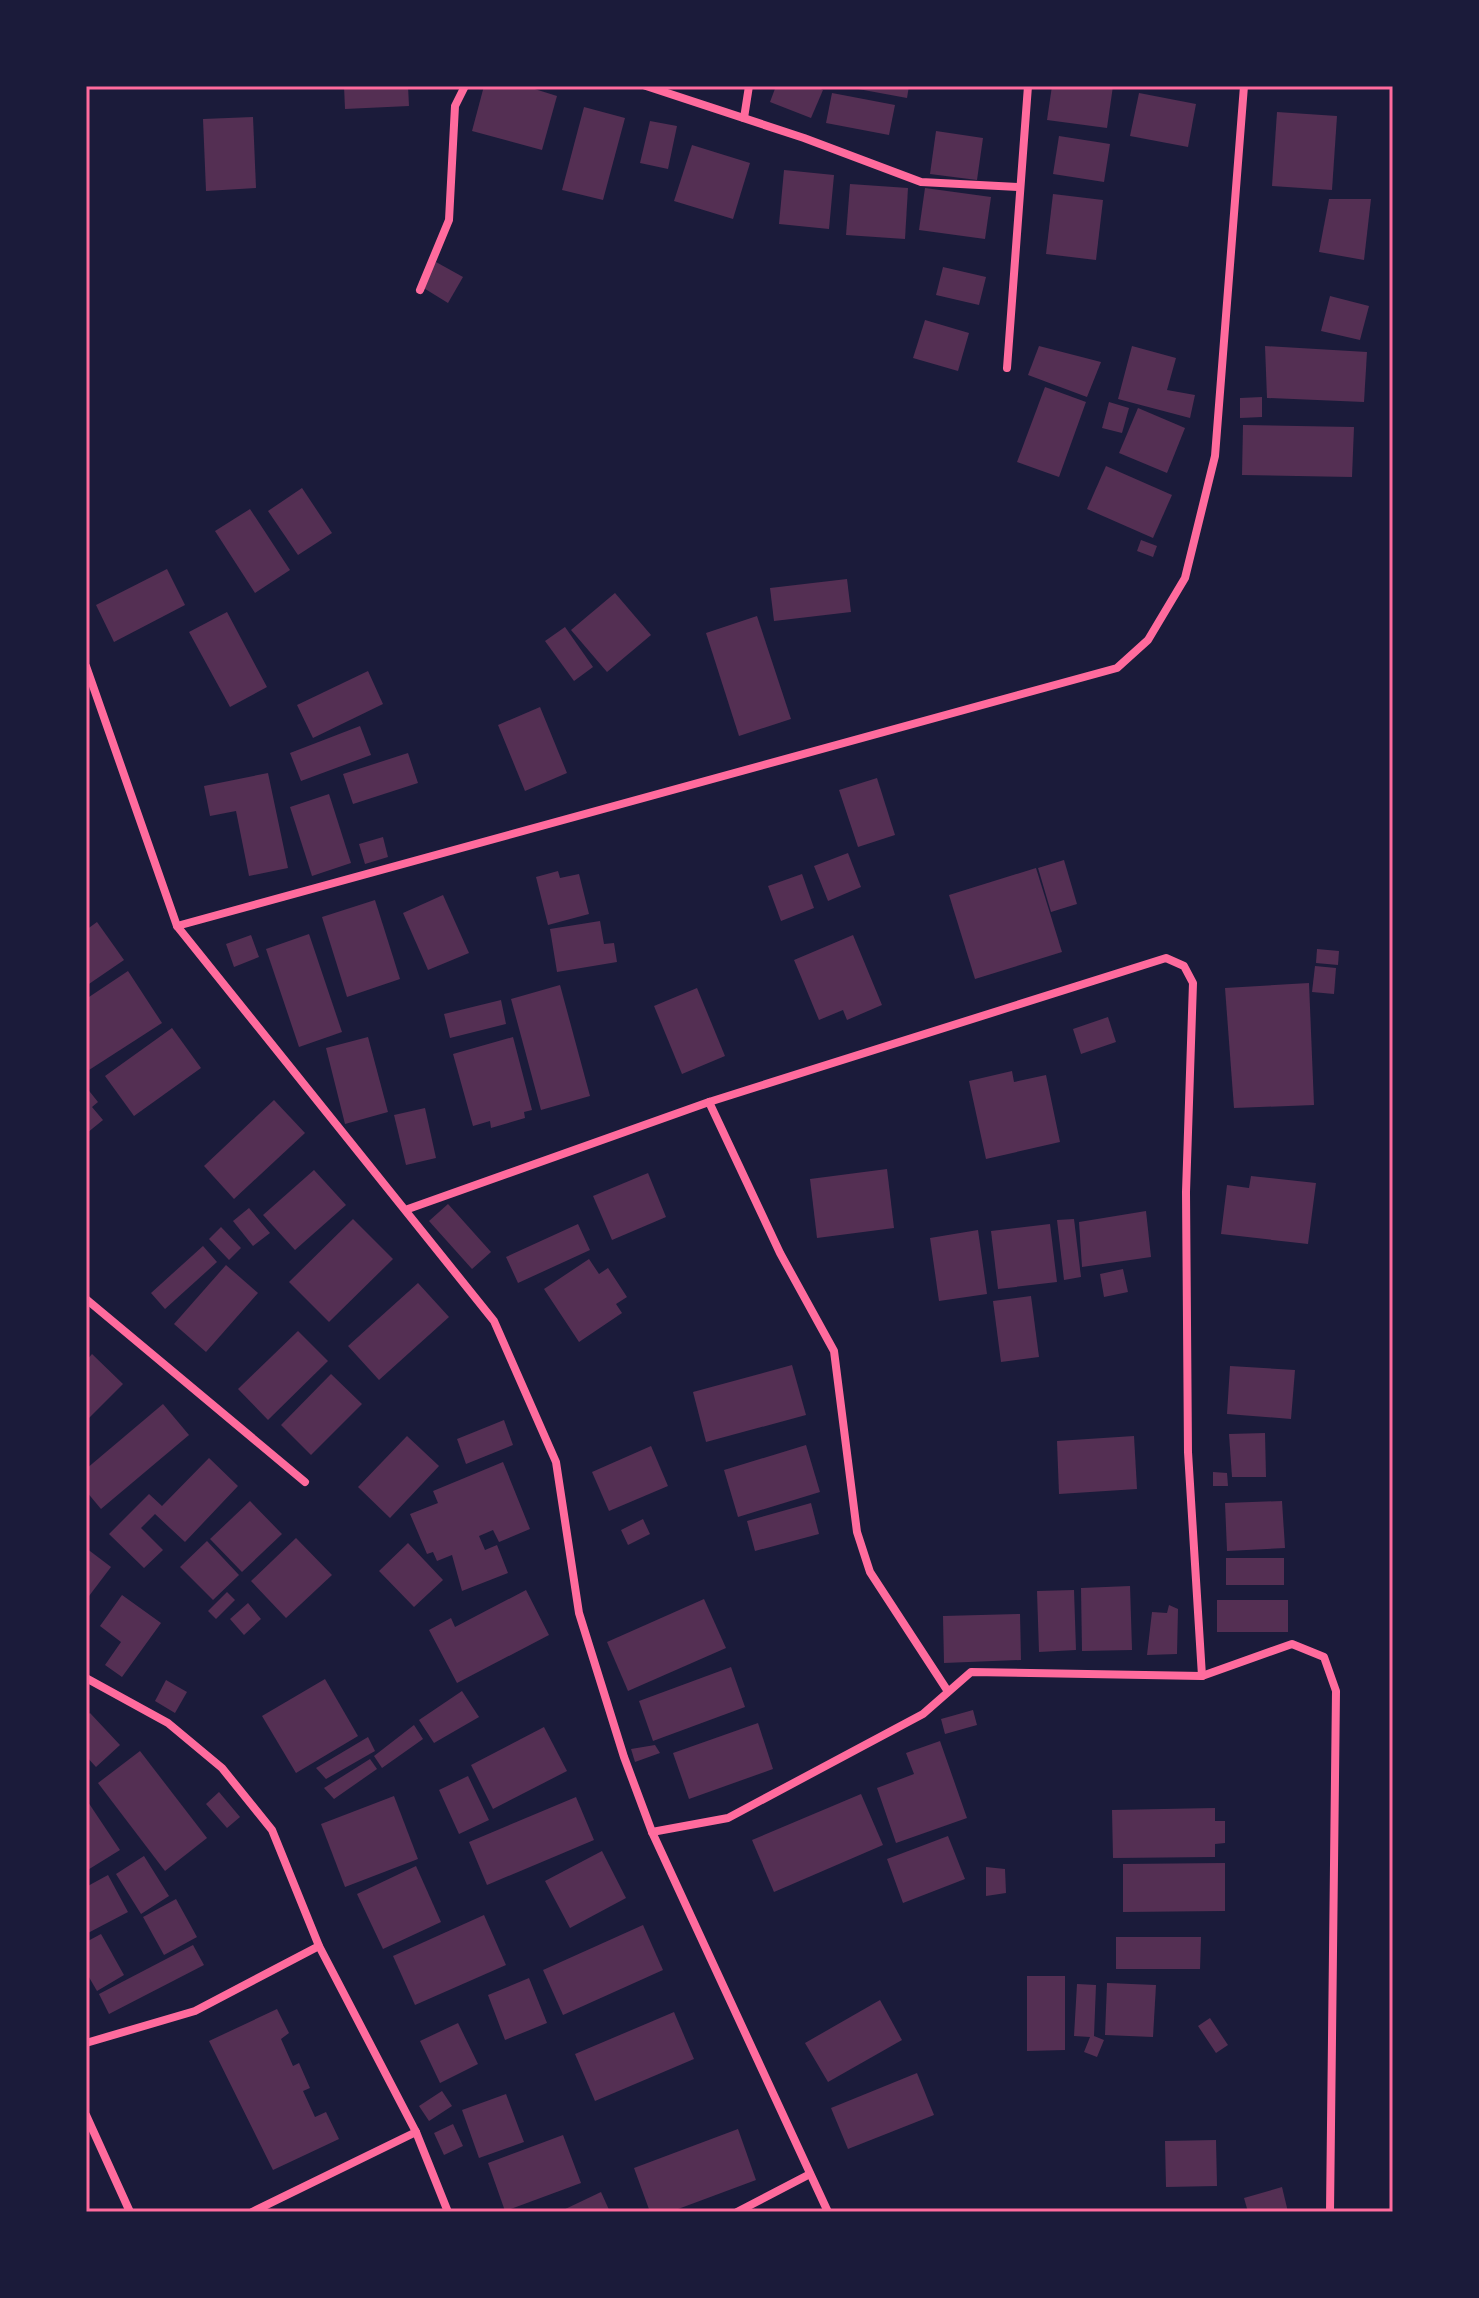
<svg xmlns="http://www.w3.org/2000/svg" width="1479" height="2298" viewBox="0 0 1479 2298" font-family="Jost,sans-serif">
<rect width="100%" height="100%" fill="#1b1b3a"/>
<g fill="#542f53">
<path d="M344,86H408L409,106L345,109Z"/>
<path d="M484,86H525L557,96L542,150L472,131Z"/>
<path d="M776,86H813L823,90L811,118L770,102Z"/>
<path d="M842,86H909L907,98Z"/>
<path d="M1052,86H1113L1107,128L1047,120Z"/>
<path d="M832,93L895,105L889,135L826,123Z"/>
<path d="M1139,93L1196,104L1188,147L1130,136Z"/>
<path d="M584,107L625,118L603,200L562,190Z"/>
<path d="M1277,112L1337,116L1332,190L1272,186Z"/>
<path d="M253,117L256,188L206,191L203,119Z"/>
<path d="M650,121L677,126L668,169L640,163Z"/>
<path d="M936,131L983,138L977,180L930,174Z"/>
<path d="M1059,136L1110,144L1104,182L1053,174Z"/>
<path d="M692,145L750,163L733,219L674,201Z"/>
<path d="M784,170L834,175L829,229L779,224Z"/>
<path d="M850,184L908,188L905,239L846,235Z"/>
<path d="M925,188L991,197L985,239L919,230Z"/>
<path d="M1053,194L1103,200L1096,260L1046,254Z"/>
<path d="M1329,199H1371L1364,260L1319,252Z"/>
<path d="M436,262L463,277L448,303L422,287Z"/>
<path d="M943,267L986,277L979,305L936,295Z"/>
<path d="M1330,296L1369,306L1360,340L1321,331Z"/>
<path d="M925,320L969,333L958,371L913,358Z"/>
<path d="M1039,346L1101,362L1087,397L1028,375Z"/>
<path d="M1132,346L1176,358L1167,390L1195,395L1190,418L1118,399Z"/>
<path d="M1265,346L1367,352L1364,402L1267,398Z"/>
<path d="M1045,387L1086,402L1059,477L1017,462Z"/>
<path d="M1262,397V417L1240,418V398Z"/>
<path d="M1109,402L1129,408L1122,433L1102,428Z"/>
<path d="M1138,408L1185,428L1167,473L1119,453Z"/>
<path d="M1243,425L1354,427L1352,477L1242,475Z"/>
<path d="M1106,466L1172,495L1153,538L1087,509Z"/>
<path d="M302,488L332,533L298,555L268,511Z"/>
<path d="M250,509L290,570L255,593L215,531Z"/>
<path d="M1141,540L1157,546L1153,557L1137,551Z"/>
<path d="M167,569L185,605L114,642L96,605Z"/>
<path d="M847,579L851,612L774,621L770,588Z"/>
<path d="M615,593L651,635L607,672L571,630Z"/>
<path d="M227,612L267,687L230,707L189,632Z"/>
<path d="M757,616L791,719L739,736L706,633Z"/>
<path d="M565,627L593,667L574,681L545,641Z"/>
<path d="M368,671L383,704L313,738L297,705Z"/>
<path d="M540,707L567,773L525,791L498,725Z"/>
<path d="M360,726L371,755L301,781L290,753Z"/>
<path d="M408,753L418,783L353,804L343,774Z"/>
<path d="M268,773L288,868L249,876L236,811L210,816L204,786Z"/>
<path d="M877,778L895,835L858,847L839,790Z"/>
<path d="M329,794L351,863L312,876L290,807Z"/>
<path d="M383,837L388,857L365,864L359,844Z"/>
<path d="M848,853L861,887L828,901L814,866Z"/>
<path d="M1064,860L1077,904L1051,912L1038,868Z"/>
<path d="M1036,868L1062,952L975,979L949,895Z"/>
<path d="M558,871L560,878L579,874L589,914L548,925L536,877Z"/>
<path d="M802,874L814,908L781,921L768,886Z"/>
<path d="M443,895L469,953L428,970L403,913Z"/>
<path d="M375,900L400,979L347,997L322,917Z"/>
<path d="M600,921L604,944L614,943L617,962L557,972L550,929Z"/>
<path d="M97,922L124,960L86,986V930Z"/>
<path d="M309,934L342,1032L299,1047L266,949Z"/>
<path d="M251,935L259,957L234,967L226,944Z"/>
<path d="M853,935L882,1005L847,1020L843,1010L819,1020L794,960Z"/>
<path d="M1317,949L1339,951L1338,965L1316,963Z"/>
<path d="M1315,966L1336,968L1334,994L1312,992Z"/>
<path d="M128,971L162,1023L89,1070L86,1065V999Z"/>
<path d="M1309,983L1314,1105L1234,1108L1225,988Z"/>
<path d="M560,985L590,1096L541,1110L511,999Z"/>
<path d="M697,988L725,1056L682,1074L654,1006Z"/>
<path d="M501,1000L506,1024L450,1038L444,1014Z"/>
<path d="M1108,1017L1116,1042L1081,1054L1073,1029Z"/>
<path d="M172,1028L201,1068L134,1116L105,1076Z"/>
<path d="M368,1037L388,1112L345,1124L326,1048Z"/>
<path d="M513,1037L532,1110L524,1112L525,1118L491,1128L490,1121L473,1126L453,1054Z"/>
<path d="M1012,1071L1014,1082L1046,1075L1060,1142L986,1159L969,1081Z"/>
<path d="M86,1087L98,1102L92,1107L103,1120L87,1133Z"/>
<path d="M274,1100L305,1133L234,1199L204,1166Z"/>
<path d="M425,1108L436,1158L406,1165L394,1115Z"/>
<path d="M887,1169L894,1228L817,1238L810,1179Z"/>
<path d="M314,1170L346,1205L295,1250L263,1215Z"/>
<path d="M648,1173L666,1217L612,1240L593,1196Z"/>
<path d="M1251,1176L1316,1183L1308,1244L1221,1234L1227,1185L1249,1188Z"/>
<path d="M448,1204L491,1252L472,1269L429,1221Z"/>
<path d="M249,1208L270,1233L253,1246L233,1221Z"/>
<path d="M1146,1211L1151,1257L1082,1267L1079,1222Z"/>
<path d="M353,1219L393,1259L329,1322L289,1282Z"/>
<path d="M1074,1219L1081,1277L1064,1280L1057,1220Z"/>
<path d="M578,1224L590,1250L518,1283L506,1257Z"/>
<path d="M1050,1224L1057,1282L998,1289L991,1231Z"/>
<path d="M221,1227L241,1248L229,1260L209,1239Z"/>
<path d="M978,1230L987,1294L939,1301L930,1238Z"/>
<path d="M203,1246L217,1262L165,1309L151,1293Z"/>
<path d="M589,1259L599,1274L608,1268L627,1297L616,1304L622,1313L579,1342L544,1289Z"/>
<path d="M226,1265L258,1293L206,1352L174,1324Z"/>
<path d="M1123,1269L1128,1292L1104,1297L1100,1274Z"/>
<path d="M418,1283L449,1317L379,1380L348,1346Z"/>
<path d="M1031,1296L1039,1357L1001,1362L993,1301Z"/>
<path d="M298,1331L328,1361L268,1420L238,1389Z"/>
<path d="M92,1354L123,1384L86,1421V1361Z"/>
<path d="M792,1365L806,1415L706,1442L693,1392Z"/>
<path d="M1230,1366L1295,1370L1291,1419L1227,1414Z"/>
<path d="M331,1374L362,1404L311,1455L281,1425Z"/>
<path d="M163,1404L189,1435L101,1509L86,1491V1469Z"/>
<path d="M504,1420L513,1445L466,1464L457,1439Z"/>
<path d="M1265,1433L1266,1477H1232L1229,1434Z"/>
<path d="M407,1436L439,1466L390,1518L358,1487Z"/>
<path d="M1134,1436L1137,1489L1059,1494L1057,1441Z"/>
<path d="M806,1445L820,1492L738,1517L724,1470Z"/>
<path d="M651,1446L668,1486L609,1511L592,1472Z"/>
<path d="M209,1458L238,1486L185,1542L155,1514L141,1528L163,1550L144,1568L109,1534L149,1494L162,1506Z"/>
<path d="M503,1462L530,1529L499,1542L493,1530L479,1536L485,1550L497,1545L508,1573L462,1591L452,1555L437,1561L433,1552L427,1554L410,1514L438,1503L433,1491Z"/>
<path d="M1213,1472L1227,1473L1228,1486H1213Z"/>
<path d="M250,1501L282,1534L242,1572L210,1539Z"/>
<path d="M1282,1501L1285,1548L1227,1551L1225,1503Z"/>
<path d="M811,1503L819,1534L755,1551L747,1521Z"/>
<path d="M643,1519L650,1534L628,1545L621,1530Z"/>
<path d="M296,1538L332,1575L286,1618L251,1581Z"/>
<path d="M207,1541L239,1575L213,1600L180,1567Z"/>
<path d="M408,1543L443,1580L414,1607L379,1571Z"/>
<path d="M86,1548L111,1567L86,1600Z"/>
<rect x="1226" y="1558" width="58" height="27"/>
<path d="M1130,1586L1132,1650L1082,1651L1081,1588Z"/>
<path d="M526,1590L549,1635L457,1683L429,1630L451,1618L455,1627Z"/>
<path d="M1074,1590L1076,1650L1039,1652L1037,1591Z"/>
<path d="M227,1592L235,1600L216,1619L208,1611Z"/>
<path d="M122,1595L161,1623L122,1677L105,1665L121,1642L100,1626Z"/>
<path d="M704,1599L726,1648L628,1691L607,1642Z"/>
<rect x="1217" y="1600" width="71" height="32"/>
<path d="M248,1603L261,1619L244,1635L230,1619Z"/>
<path d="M1169,1605L1178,1609L1177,1654L1147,1655L1152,1612L1167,1613Z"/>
<path d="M1020,1614L1021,1660L944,1663L943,1616Z"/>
<path d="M731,1667L745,1707L653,1741L639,1701Z"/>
<path d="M325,1679L358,1736L296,1773L262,1716Z"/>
<path d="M166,1680L187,1692L175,1713L155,1701Z"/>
<path d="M462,1691L479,1717L434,1743L419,1720Z"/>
<path d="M973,1710L977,1725L945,1734L941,1719Z"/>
<path d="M90,1713L120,1745L96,1767L86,1756V1716Z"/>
<path d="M758,1723L773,1769L689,1799L673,1753Z"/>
<path d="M414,1725L423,1739L382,1768L374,1756Z"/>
<path d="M544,1727L567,1771L493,1809L471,1765Z"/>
<path d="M368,1737L375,1751L326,1779L316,1768Z"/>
<path d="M940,1741L967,1818L896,1843L877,1788L914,1774L906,1753Z"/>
<path d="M655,1745L660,1753L635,1762L631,1749Z"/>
<path d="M140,1751L207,1838L165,1871L98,1783Z"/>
<path d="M370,1759L377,1769L334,1799L324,1788Z"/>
<path d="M468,1776L489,1820L459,1834L439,1790Z"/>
<path d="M219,1792L240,1817L227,1828L206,1804Z"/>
<path d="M861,1794L883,1845L774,1892L752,1840Z"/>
<path d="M394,1796L418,1859L345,1887L321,1824Z"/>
<path d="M576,1797L594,1840L487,1885L469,1842Z"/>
<path d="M86,1799L120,1850L86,1871Z"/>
<path d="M1215,1808V1821H1225V1843L1215,1844V1857L1113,1858L1112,1810Z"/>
<path d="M948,1836L965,1879L903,1903L887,1859Z"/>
<path d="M602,1851L626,1898L570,1928L545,1881Z"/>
<path d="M144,1856L169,1896L141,1914L116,1874Z"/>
<path d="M1225,1863V1911L1123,1912V1864Z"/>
<path d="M416,1866L441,1922L383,1949L357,1894Z"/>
<path d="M986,1867L1005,1869L1006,1893L986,1896Z"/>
<path d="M108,1875L128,1912L86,1934V1887Z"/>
<path d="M176,1899L197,1937L164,1955L143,1917Z"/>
<path d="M484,1915L506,1965L415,2005L393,1956Z"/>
<path d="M643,1925L663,1970L563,2015L543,1970Z"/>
<path d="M101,1934L124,1975L97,1991L86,1972V1942Z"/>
<path d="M1116,1937H1201L1200,1969H1116Z"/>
<path d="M193,1945L204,1965L109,2014L99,1994Z"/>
<path d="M1027,1976H1065V2050L1027,2051Z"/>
<path d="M529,1978L547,2023L505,2040L488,1995Z"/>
<path d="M1107,1983L1156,1985L1153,2037L1105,2035Z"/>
<path d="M1077,1984L1096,1985L1094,2036L1104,2040L1097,2057L1084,2052L1090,2037L1074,2036Z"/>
<path d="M880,2000L902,2040L828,2082L805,2043Z"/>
<path d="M277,2009L289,2033L281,2039L293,2066L299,2063L310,2088L303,2091L315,2117L326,2112L339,2139L273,2170L209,2041Z"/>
<path d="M674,2012L694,2059L595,2101L575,2054Z"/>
<path d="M1210,2018L1228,2045L1216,2053L1198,2026Z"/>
<path d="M458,2023L478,2064L440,2083L420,2041Z"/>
<path d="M917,2073L934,2115L848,2149L831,2108Z"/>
<path d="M442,2091L452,2106L429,2121L419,2106Z"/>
<path d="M506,2094L524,2142L479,2158L462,2110Z"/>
<path d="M453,2124L463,2146L444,2155L434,2133Z"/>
<path d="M738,2129L756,2180L670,2212H650L634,2168Z"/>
<path d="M563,2135L581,2183L505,2211L488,2163Z"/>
<path d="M1216,2140L1217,2186L1166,2187L1165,2141Z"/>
<path d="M1282,2187L1288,2212H1248L1244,2198Z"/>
<path d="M601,2192L610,2212H559Z"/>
</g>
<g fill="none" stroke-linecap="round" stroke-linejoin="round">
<g stroke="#ff6b9d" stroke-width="8">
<path d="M646,86L804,138L921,182L1018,187"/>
<path d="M744,118L749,86"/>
<path d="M420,290L449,220L455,106L465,86"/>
<path d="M1007,368L1028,86"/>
<path d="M86,666L177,926L494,1321L556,1462L579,1613L624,1757L652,1832L828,2212"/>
<path d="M177,926L1117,668L1148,640L1185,578L1215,456L1244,86"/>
<path d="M709,1102L780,1253L834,1351L857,1532L870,1572L947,1690"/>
<path d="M408,1209L709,1102L1166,958L1184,966L1193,983L1186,1192L1188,1452L1202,1676"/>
<path d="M86,1299L305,1482"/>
<path d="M86,1678L168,1723L222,1768L272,1830L319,1946L416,2132L448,2212"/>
<path d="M652,1832L728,1818L923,1714L971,1672L1202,1676L1292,1644L1324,1657L1336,1691L1330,2212"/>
<path d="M86,2043L195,2011L319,1946"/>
<path d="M86,2115L130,2212"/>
<path d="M252,2212L416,2132"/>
<path d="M737,2212L810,2174"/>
</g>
</g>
<rect width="1479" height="2298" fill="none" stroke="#1b1b3a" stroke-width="176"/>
<rect x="88" y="88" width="1303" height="2122" fill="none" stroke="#ff6b9d" stroke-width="3"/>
</svg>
